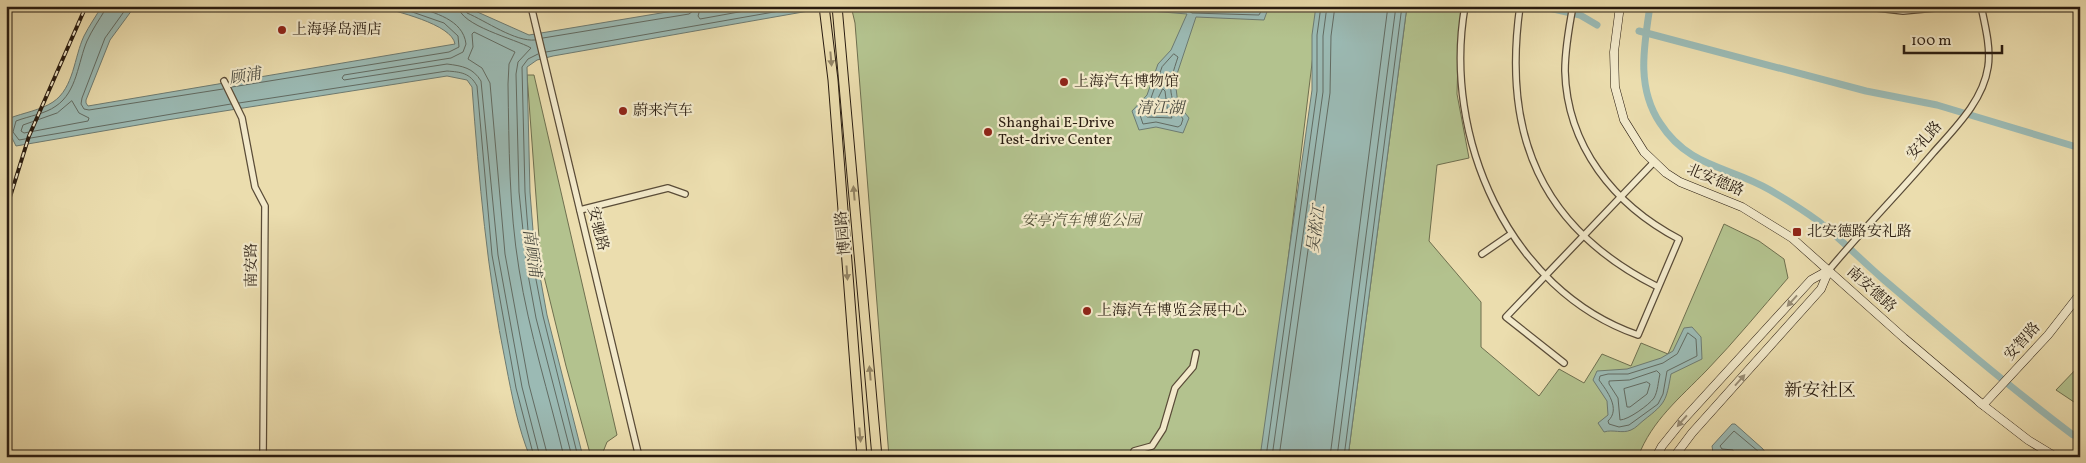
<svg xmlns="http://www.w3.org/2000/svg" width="2086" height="463" viewBox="0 0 2086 463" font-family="Vollkorn,'Noto Serif SC',serif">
<rect width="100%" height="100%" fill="#ebddae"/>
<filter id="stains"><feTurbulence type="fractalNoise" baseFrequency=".004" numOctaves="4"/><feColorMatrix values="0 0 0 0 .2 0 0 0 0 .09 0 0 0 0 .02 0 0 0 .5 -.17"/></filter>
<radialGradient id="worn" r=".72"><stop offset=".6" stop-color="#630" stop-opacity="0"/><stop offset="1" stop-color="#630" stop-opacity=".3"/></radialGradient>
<g fill="#b3c28e" stroke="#6e6f4f">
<path d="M851,6H1319L1264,457H889L855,23Z"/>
<path d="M1407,6H1464L1458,57L1457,94L1469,158L1437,165L1429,241L1481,302V347L1539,396L1559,369L1584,383L1602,354L1631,366L1641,343L1668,354L1724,224L1759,241L1784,259L1788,278C1761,309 1735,341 1707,370C1680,398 1652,420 1638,457H1348Z"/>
<path d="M527,75H534L617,435L607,442L601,457H591L566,366L541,264Z"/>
<path d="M2080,365V406L2056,390Z"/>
</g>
<g fill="#9bbab4" stroke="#6d7b72">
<path d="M102,6H135L110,40L86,100V103L88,106L455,44C452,24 395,11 376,6H464L529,35L703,6H837L553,56L537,60L527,67L530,192L534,243L547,315L583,457H530C518,428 512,396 506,365C487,273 479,180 472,87L467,80L447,76L167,120L16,146L12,138L6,137V128L10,125V118C23,113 41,110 53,102C74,88 74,57 84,36C89,26 96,16 102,6Z"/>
<path d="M1090,6H1269L1264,20L1196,17L1175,80L1178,104L1189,118L1183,133L1156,127L1139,130L1132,111L1147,95L1158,64L1171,50L1187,14Z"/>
<path d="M1316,6H1407L1348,457H1260L1312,90V35Z"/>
<path d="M1692,327L1701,337L1702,359L1671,374C1666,401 1666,403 1644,420C1640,423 1636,428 1631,430C1622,434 1613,429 1604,432L1598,423L1608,415L1607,401L1593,380L1597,371L1627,369L1661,358L1673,351L1684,328Z"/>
<path d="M1732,424H1735L1763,449L1765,452L1764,456L1713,453L1712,446Z"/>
</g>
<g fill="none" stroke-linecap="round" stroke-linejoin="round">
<g stroke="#626b62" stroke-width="1">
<path d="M106,6L105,10C99,20 92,30 87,41C78,62 77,92 56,106C45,114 29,116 16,121L13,132L19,140L231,104"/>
<path d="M128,6L105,38L82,98L81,104L84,109L89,110L223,89"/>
<path d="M414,6C434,13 463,19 466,44L463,52L451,58L344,75L342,78L344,80L447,64C463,66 473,68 481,81L498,255L522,387L540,457"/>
<path d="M458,6C460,26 516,39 531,48L518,62L516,74L519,192L527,269L536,318L572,457"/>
<path d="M465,6L467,13C486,21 515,42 535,40"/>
<path d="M701,6L698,16L700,19L772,6"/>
<path d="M1156,6L1186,9L1192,13L1259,15L1264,6"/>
<path d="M1208,6L1254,8L1257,6"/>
<path d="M543,38L689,14L693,11L694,6"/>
<path d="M546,52L808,6"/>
<path d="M538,54L528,59L522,67L525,192L529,243L543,316L578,457"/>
<path d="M1174,54L1178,57C1169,84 1166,94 1183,119L1181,125L1178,127L1156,122L1143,124L1139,112L1151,98L1162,67Z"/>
<path d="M232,87L449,52L459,47L458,36L444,23L395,6"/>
<path d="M1163,89L1165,91L1167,107L1172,118L1147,117L1146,113L1156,102Z"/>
<path d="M72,101L79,113L89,118L88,121L24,133L21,131L23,125L57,113Z"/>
<path d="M239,103L447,71C461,72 470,73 477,86L492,255L516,388L534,457"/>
<path d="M1688,333L1696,339L1697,356L1667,371L1663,394L1658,404L1629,425L1619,427L1609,424L1608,421C1621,409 1607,391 1599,380L1600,376L1608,374H1628L1663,363L1677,354Z"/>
<path d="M1657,371L1660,374C1658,382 1658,391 1654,398C1649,405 1628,420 1620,420L1618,398L1609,384V381L1629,380Z"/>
<path d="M1647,382L1650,384L1647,394L1630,407H1627L1624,389Z"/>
<path d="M548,457L529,385L505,254L490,83L482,68L468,59L473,47L472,34L474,32L515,52L509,64L508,84C509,146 509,208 519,269C529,332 549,394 564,457"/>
<path d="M1266,457L1317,91V35L1321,6"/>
<path d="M1272,457L1323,92V36L1327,6"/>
<path d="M1279,457L1330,93L1331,36L1335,6"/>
<path d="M1330,457L1388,6"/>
<path d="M1337,457L1396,6"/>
<path d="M1344,457L1402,6"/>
<path d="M1735,457L1733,450L1722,449L1720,446L1734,431L1759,452L1760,457"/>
</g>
<g stroke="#9bbab4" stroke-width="7">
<path d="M1303,6L1325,9"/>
<path d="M1540,6L1580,15L1597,25"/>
<path d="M1650,6C1644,46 1636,87 1660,123C1689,168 1729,166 1770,190C1787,200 1803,210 1818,221C1841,239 1861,260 1883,279C1945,332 2007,385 2073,435L2080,437"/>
<path d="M1639,31L1866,91L1937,105L2080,148"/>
</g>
<g stroke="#5a4c38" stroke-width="8">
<g id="street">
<path d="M531,6L639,457"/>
<path d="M1465,6C1442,136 1508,290 1638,335L1679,239C1614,205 1567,146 1565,71C1565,49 1569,27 1573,6"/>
<path d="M1520,6C1502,134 1540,228 1658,287"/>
<path d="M1860,6L1903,11L1956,6"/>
<path d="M224,81L242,118L255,187L265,206L263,457"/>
<path d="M580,210L668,188L685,194"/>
<path d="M1482,254L1511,234"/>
<path d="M1829,270C1862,230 1899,193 1933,153C1955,128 1983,101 1988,67C1991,48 1985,25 1981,6"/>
<path d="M1564,363L1506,317L1654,162"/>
<path d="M1132,457L1134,451L1152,446L1163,429L1175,388L1193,367L1196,353"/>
</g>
</g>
<g stroke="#291c10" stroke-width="9">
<g id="secondary">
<path d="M1620,6L1614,52L1615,87L1624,120L1644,152L1666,173L1680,182L1742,207L1792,238L1904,338L1983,405L2048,335L2080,294"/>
<path d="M1979,402L2028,440L2056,457"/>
<path d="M1656,457L1662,446L1683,420L1811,280L1829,270"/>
<path d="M1674,457L1692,433L1821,289L1829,270"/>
</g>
</g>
<g stroke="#291c10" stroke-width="11">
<g id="primary">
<path d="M824,6L833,80L862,457"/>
<path d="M837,6L877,457"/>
</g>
</g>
<use href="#street" stroke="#f2e9ca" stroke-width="5.5"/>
<use href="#secondary" stroke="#f2e9ca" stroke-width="8"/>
<use href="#primary" stroke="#ebddae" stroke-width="9"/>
<g stroke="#291c10" stroke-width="4">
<path id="rail" d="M6,210L29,136L86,6"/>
</g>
<use href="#rail" stroke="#f2e9ca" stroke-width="2" stroke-dasharray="5.5" stroke-linecap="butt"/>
</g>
<defs><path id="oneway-solid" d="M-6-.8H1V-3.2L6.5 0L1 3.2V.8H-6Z" transform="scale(1.25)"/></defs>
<g fill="#948667">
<use href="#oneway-solid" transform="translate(831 59) rotate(85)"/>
<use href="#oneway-solid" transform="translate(854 193) rotate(-95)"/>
<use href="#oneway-solid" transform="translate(847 273) rotate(86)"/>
<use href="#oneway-solid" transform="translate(870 373) rotate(-95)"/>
<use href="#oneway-solid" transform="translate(860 435) rotate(85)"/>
</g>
<g fill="#988d76">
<use href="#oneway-solid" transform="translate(1792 301) rotate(132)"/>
<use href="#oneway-solid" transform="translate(1740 380) rotate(-48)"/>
<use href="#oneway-solid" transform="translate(1682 421) rotate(131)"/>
</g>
<g fill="#8f2418" stroke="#f2e9ca" stroke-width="2">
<circle cx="282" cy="30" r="5"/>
<circle cx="1064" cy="82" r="5"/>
<circle cx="623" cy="111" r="5"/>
<circle cx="988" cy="132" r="5"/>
<rect x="1792" y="227" width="10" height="10" rx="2.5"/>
<circle cx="1087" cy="311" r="5"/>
</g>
<g text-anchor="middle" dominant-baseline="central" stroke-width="4.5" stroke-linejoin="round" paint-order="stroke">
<g font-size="15" fill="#291c10" stroke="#f2e9ca" text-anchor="start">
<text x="292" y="30">上海驿岛酒店</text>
<text x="1074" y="82">上海汽车博物馆</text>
<text x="633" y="111">蔚来汽车</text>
<text x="998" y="123">Shanghai E-Drive<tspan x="998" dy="17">Test-drive Center</tspan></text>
<text x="1807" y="232">北安德路安礼路</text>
<text x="1097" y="311">上海汽车博览会展中心</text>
</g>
<g font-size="15" fill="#291c10" stroke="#f2e9ca">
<text transform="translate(1925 141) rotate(-49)">安礼路</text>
<text transform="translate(1715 181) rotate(23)">北安德路</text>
<text transform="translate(597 229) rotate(76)">安驰路</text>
<text transform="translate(844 233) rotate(-95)">博园路</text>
<text transform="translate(252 265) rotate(-90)">南安路</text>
<text transform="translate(1871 290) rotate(42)">南安德路</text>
<text transform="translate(2023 342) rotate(-48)">安智路</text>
</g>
<g font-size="15" font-style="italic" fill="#524e36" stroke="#f2e9ca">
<text x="1081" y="221">安亭汽车博览公园</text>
</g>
<g font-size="16" font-style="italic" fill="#4b4b41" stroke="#f2e9ca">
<text transform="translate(245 77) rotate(-10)">顾浦</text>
<text x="1160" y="109">清江湖</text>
<text transform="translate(1317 229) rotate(-82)">吴淞江</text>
<text transform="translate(531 253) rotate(82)">南顾浦</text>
</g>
<g font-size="18" fill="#291c10" stroke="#f2e9ca">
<text x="1820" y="391">新安社区</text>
</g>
</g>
<rect width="2086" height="463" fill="none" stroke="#ebddae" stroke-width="25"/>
<rect x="8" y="8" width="2071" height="448" fill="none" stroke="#291c10" stroke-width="2.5"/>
<rect x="12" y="12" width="2061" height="438" fill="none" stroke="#291c10"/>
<path d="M1904 45v8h98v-8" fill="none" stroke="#291c10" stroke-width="2.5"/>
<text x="1911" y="45" font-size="15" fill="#291c10" stroke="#f2e9ca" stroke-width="4" paint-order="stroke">100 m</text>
<rect width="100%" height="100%" filter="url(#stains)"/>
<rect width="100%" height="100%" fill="url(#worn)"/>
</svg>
